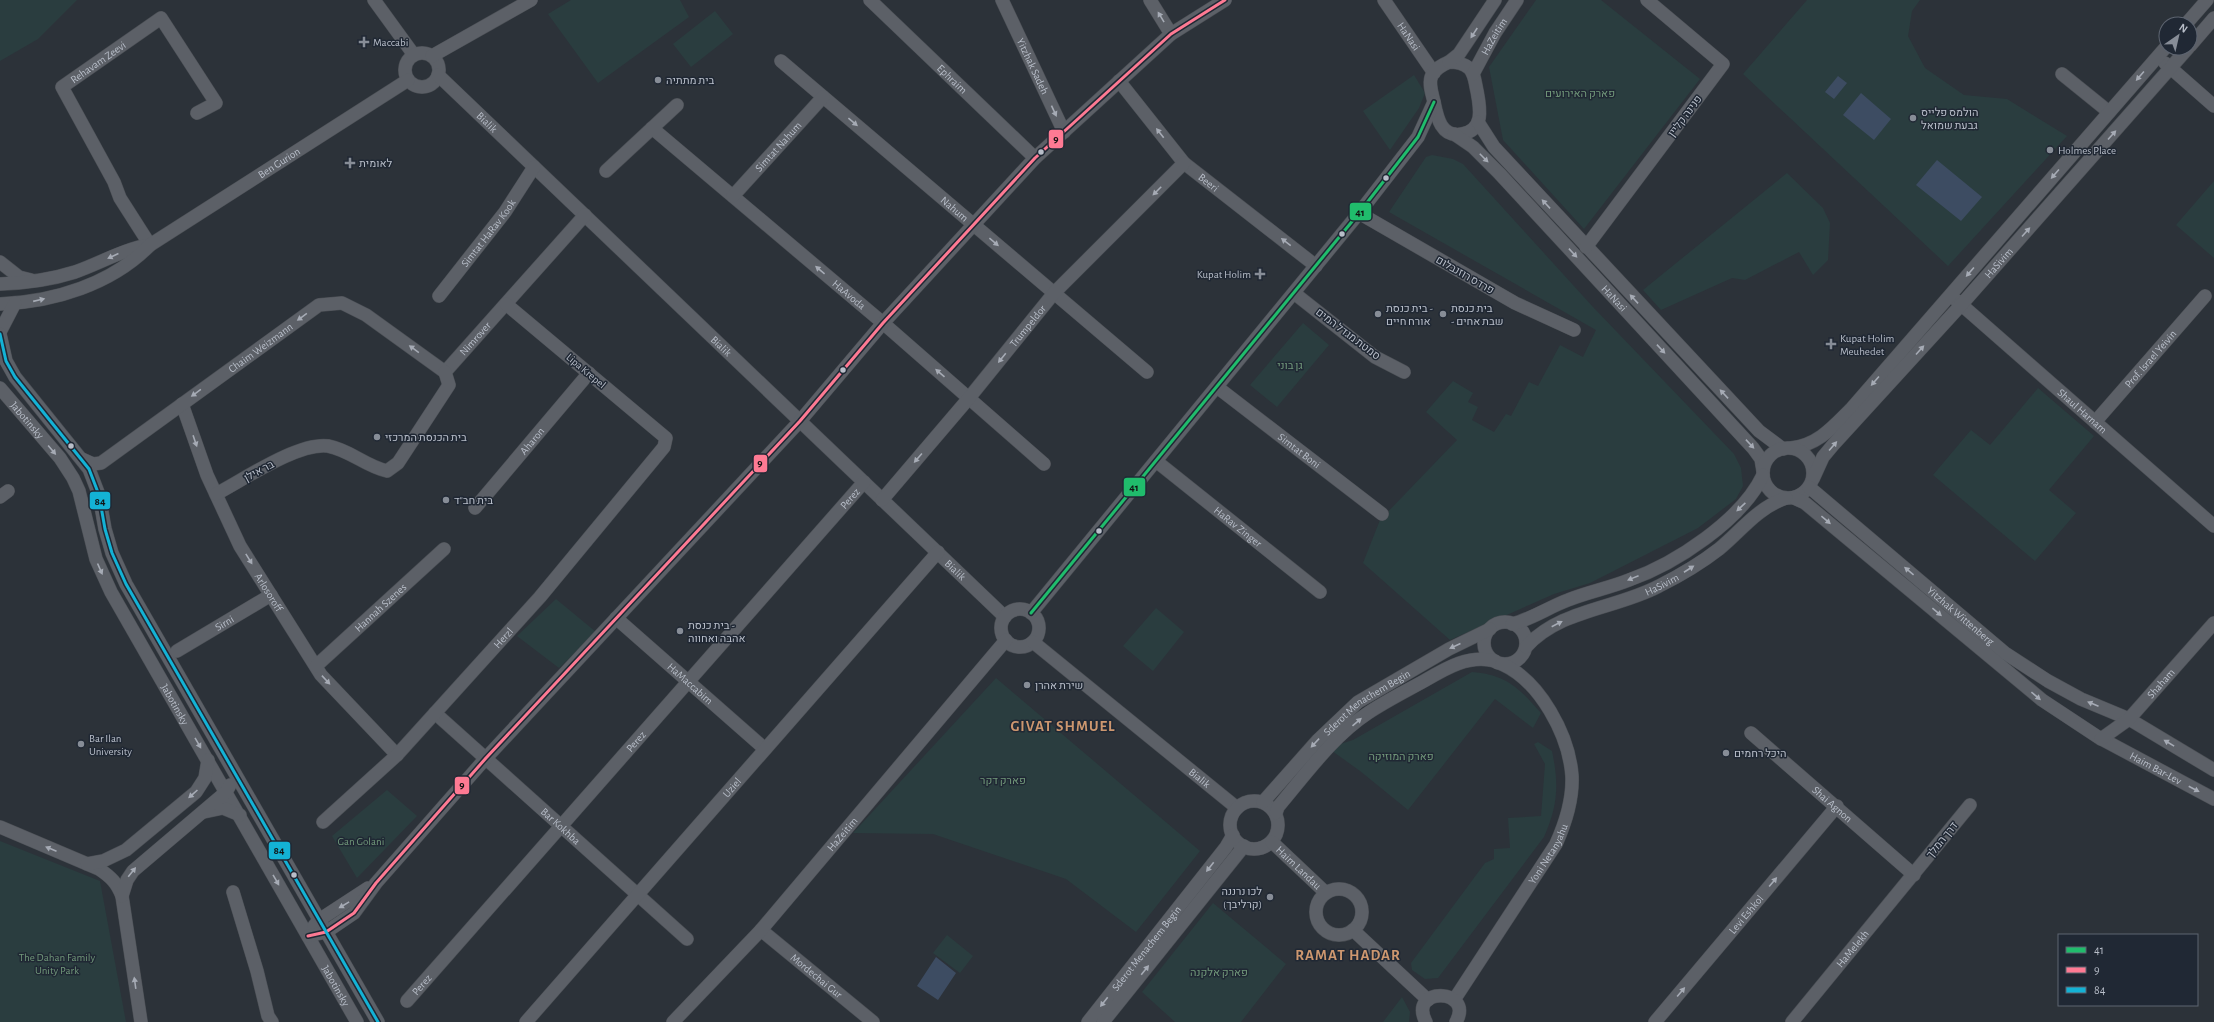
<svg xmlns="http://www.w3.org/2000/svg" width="2214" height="1022" viewBox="0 0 2214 1022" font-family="'Alegreya Sans',Heebo,sans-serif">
<rect width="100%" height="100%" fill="#2c3239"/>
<g fill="#2a3d3f">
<path d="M0,0H77L38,39L0,61Z"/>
<path d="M571,0H680L689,17L598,83L548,14Z"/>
<path d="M1536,0H1601L1700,79L1584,229L1503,140L1489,67Z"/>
<path d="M1807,0H1920L1912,11L1908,36L1925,68L1964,95L2007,99L2067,136L1948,266L1743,74Z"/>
<path d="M715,11L733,34L691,67L673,44Z"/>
<path d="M1414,75L1425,93L1419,108L1390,150L1363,111Z"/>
<path d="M1432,155L1453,159L1463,164L1593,307L1734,454L1741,468L1743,486L1736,499L1698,528L1590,583L1554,594L1450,640L1363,563L1380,520L1457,440L1426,412L1453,381L1473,393L1468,402L1478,407L1472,420L1494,432L1506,414L1511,416L1529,382L1538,386L1560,345L1583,357L1596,330L1389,212L1426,157Z"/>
<path d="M1787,173L1823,208L1830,223L1828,260L1813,275L1799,252L1745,280L1732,278L1661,310L1643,290Z"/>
<path d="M2214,181V258L2176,225Z"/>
<path d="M1303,323L1329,345L1277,407L1250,385Z"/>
<path d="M2038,388L2094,436L2049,490L2076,513L2035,561L1933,475L1971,430L1990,445Z"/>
<path d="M556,599L596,632L559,668L517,636Z"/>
<path d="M1156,608L1184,632L1153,671L1123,646Z"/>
<path d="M1472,672C1507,675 1519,688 1541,713L1533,728L1495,699L1408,810L1360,771L1328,748L1353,740Z"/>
<path d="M996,678L1200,851L1136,932L1066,879L933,834L853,833Z"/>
<path d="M1538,742L1552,751C1559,784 1558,806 1544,837L1438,978L1425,979L1412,970L1411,963L1485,863L1494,859V849L1510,848L1508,818L1541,816L1545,764L1534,744Z"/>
<path d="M387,790L417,816L357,878L332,836Z"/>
<path d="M0,841L100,881L126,1022H0Z"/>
<path d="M1213,903L1286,964L1241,1022H1175L1142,992Z"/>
<path d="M947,935L973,956L960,973L933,953Z"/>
<path d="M1402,997L1410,1012L1409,1022H1383Z"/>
</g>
<g fill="#3d4c62">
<path d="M1838,76L1847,83L1834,99L1825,92Z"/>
<path d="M1861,93L1891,119L1874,140L1843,115Z"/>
<path d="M1937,160L1982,197L1961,221L1916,185Z"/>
<path d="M936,957L956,973L938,1000L917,986Z"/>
</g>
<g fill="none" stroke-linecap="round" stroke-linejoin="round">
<g stroke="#4a4e54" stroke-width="14">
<g id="minor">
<path d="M374,0L414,55"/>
<path id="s1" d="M870,0L1035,158"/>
<path id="s2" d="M1002,0L1064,132"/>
<path d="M1150,0L1171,34"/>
<path id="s3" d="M1384,0L1434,73"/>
<path d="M2186,24L2207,0"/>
<path d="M2190,46L2214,18"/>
<circle cx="422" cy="70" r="17"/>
<path d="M432,56L531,0"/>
<path id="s4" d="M781,61L1147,372"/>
<path d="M1449,62C1456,62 1463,63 1469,68C1475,74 1475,83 1477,91C1480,107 1485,130 1462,134C1441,138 1437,117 1434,102C1432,93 1428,83 1432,75C1436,68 1442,65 1449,62Z"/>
<path d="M1449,62L1459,54L1495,0"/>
<path d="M2165,63L2214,106"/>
<path id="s5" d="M1473,74L1495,33L1517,0"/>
<path d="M2062,74L2109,112"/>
<path id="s6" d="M438,75L1005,617"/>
<path id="s7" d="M1119,81L1184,163L1316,266"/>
<path d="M1478,122L1494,147L1759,431L1783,449"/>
<path id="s8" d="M652,128L883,323L1044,464"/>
<path id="s9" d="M1454,134L1473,147L1499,173L1753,448L1761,459L1763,471"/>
<path d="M606,171L677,105"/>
<path id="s10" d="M733,196L823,97"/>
<path d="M1359,213L1515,303L1574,330"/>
<path id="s11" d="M150,245L120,198L114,182L62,87L161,18L216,103L197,113"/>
<path d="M1586,247L1723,64L1647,0"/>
<path d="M0,262L19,277L31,280"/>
<path d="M0,284C26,283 50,280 75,272C101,263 123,249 150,245"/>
<path d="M1294,293L1375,357L1404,372"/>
<path id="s12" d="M439,296L505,212L534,167"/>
<path id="s13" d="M1956,300L2214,526"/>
<path id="s14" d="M0,304C54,302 112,284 150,245L408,80"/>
<path d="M0,332L15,303"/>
<path d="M0,334L6,361L15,377L89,469L99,495L105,529L112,553L126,584L378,1022"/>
<path id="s15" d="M445,372L585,215"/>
<path id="s16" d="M1217,387L1382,514"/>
<path id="s17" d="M0,388L60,458L73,478L79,491L96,559L111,592L357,1022"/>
<path id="s18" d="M182,404L207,475L240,546L321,675L397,755"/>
<path id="s19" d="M2095,422L2205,296"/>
<path d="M1791,448C1818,445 1833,427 1851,409L2166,47"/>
<circle cx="1788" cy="473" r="25"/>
<path id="s20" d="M82,459L93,464L101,463L319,305L342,303L366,315L445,372"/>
<path id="s21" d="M1156,461L1320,592"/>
<path id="s22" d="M1813,479L1823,457L1833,445L1961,305L2188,48"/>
<path id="s23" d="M1809,487L2005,653L2048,681L2081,699L2129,719L2214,770"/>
<path d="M216,494C243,480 298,442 328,446C350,450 365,466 387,471L398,463L449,385L445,372"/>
<path d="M0,497L8,491"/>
<path id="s24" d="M1794,498L1805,503L2042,700L2098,737L2214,799"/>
<path id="s25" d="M882,500L969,398L1054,293L1184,163"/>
<path id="s26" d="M475,508L589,373"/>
<circle cx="1020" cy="628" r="19"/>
<path d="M1031,613L1359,213L1418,137L1434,102"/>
<path id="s27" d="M616,618L765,749"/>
<circle cx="1505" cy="643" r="21"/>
<path d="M1512,624C1532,619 1549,607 1568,600C1588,592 1609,588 1629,580C1675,564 1742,520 1763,475"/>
<path id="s28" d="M1033,642L1237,808"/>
<path id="s29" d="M1526,647C1560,609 1616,609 1659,586C1679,576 1701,563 1719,549C1741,531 1757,508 1786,498"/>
<path id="s30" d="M177,651L271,595"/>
<path id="s31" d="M316,666L444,549"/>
<path id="s32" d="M435,713L687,939"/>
<path id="s33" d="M1751,733L1914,875"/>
<path id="s34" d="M2101,739L2129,719L2214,623"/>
<circle cx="1254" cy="825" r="24"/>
<path id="s35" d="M1263,802L1318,740L1358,702L1449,649L1490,629"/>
<path d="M204,812L223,808L240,815"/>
<path d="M1276,813L1278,807C1305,775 1333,736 1368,713C1386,701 1406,691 1424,681C1446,668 1469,654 1495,661"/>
<path id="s36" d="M323,822L397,755L540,597L664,447L666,438L506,304"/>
<path d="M0,827L99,869C111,877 117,883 122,896L141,1022"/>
<path id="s37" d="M1272,842L1326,893"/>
<path d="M87,864L103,861L126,850L196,792L205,778L208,760"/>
<circle cx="1339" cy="912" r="23"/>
<path d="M233,892L257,971L268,1016L272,1022"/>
<path d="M122,896L127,880L133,871L226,792L230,785"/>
<path d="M314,926L319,920L368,888"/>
<path id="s38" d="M761,930L873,1022"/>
<path d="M1353,930L1428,1000"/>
<path d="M308,936L326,932L354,913L376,883L486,758L800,421L883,323L1035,158L1171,34L1225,0"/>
<path id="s39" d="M1454,1000L1556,844C1566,822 1573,800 1572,776C1569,735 1540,681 1502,664"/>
<path id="s40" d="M407,1001L864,482"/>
<path id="s41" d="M526,1022L938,552"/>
<path id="s42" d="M673,1022L761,930L1006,640"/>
<path id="s43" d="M1088,1022L1226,847L1233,835"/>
<path d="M1103,1022L1244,846"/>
<path d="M1426,1022C1407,986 1475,988 1456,1022"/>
<path id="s44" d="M1655,1022L1837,806"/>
<path id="s45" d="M1792,1022L1970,805"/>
</g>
</g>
<use href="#minor" stroke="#5c6067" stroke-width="13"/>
<g stroke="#202834" stroke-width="6">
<path id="bus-1" d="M1031,613L1359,213L1418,137L1434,102"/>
</g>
<g stroke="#202834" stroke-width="6">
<path id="bus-2" d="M308,936L326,932L354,913L376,883L486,758L800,421L883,323L1035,158L1171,34L1225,0"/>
</g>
<g stroke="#202834" stroke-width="6">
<path id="bus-3" d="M0,334L6,361L15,377L89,469L99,495L105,529L112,553L126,584L378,1022"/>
</g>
<use href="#bus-1" stroke="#20bc6c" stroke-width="3"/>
<use href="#bus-2" stroke="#fe7a93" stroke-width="3"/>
<use href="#bus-3" stroke="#13b2d5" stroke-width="3"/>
</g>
<defs><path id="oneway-solid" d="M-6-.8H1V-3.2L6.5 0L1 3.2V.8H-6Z"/></defs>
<g fill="#a6abb5">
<use href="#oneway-solid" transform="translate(1161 17) rotate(-121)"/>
<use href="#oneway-solid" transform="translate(1474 33) rotate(123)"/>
<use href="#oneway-solid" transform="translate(2140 76) rotate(131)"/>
<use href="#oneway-solid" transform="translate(1054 111) rotate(65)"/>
<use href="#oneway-solid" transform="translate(853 122) rotate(40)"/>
<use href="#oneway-solid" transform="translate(1160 133) rotate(-128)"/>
<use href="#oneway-solid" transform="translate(2112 135) rotate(-48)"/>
<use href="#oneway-solid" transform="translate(1484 158) rotate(45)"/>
<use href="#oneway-solid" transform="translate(2055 174) rotate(131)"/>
<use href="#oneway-solid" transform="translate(1157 191) rotate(135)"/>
<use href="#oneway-solid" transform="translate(1546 204) rotate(-133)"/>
<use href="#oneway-solid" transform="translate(2026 232) rotate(-48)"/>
<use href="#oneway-solid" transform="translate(994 242) rotate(40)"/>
<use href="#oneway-solid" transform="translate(1286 242) rotate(-142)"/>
<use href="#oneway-solid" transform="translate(1573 253) rotate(47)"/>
<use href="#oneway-solid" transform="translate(113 256) rotate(155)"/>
<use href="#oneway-solid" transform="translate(820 270) rotate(-140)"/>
<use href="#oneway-solid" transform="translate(1970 272) rotate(131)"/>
<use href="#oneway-solid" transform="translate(1634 299) rotate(-133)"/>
<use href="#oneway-solid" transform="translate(39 300) rotate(-13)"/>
<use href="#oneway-solid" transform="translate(302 317) rotate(144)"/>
<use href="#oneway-solid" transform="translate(414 349) rotate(-144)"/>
<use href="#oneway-solid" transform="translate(1661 349) rotate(47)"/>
<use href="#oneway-solid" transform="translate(1920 350) rotate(-48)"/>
<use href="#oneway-solid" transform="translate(1002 358) rotate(129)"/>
<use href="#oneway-solid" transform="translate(940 373) rotate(-139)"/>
<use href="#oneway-solid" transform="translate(1875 381) rotate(131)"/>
<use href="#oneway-solid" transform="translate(196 393) rotate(144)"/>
<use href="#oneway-solid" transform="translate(1724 394) rotate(-133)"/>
<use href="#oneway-solid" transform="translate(195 441) rotate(71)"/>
<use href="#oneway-solid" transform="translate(1750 444) rotate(47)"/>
<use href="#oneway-solid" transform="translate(1833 446) rotate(-49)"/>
<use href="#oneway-solid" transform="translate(52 450) rotate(50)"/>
<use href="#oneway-solid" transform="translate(918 458) rotate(131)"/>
<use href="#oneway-solid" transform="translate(1741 507) rotate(137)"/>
<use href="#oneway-solid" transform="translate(1826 520) rotate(40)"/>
<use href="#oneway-solid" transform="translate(249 559) rotate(58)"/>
<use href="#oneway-solid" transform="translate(100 569) rotate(66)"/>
<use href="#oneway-solid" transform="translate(1689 569) rotate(-33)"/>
<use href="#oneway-solid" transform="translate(1909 571) rotate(-140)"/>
<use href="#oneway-solid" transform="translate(1633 578) rotate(158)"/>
<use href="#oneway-solid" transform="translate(1937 612) rotate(40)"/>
<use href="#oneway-solid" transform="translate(1557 624) rotate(-27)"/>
<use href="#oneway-solid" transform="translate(1455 646) rotate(156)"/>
<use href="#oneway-solid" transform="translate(326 680) rotate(47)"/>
<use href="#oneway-solid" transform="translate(2036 696) rotate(40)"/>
<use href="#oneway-solid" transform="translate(2093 704) rotate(-157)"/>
<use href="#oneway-solid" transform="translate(1357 722) rotate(-41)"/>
<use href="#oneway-solid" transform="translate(198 743) rotate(60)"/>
<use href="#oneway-solid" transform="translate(1315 743) rotate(133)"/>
<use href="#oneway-solid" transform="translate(2169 743) rotate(-149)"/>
<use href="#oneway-solid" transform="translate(2194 789) rotate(28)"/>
<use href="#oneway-solid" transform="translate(193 794) rotate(138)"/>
<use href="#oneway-solid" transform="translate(51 849) rotate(-157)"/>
<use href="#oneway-solid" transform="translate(1210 867) rotate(128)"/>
<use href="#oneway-solid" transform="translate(132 872) rotate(-51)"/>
<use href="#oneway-solid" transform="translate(276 880) rotate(60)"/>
<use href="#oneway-solid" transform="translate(1773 882) rotate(-50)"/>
<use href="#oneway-solid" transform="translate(344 905) rotate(149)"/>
<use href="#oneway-solid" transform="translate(1145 970) rotate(-51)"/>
<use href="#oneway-solid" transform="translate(135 983) rotate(-98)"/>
<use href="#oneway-solid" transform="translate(1681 992) rotate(-50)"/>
<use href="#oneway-solid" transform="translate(1104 1002) rotate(128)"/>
</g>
<g fill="#878d97" stroke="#202834" stroke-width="1.5">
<path d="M362 36h4v4h4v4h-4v4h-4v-4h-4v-4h4z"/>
<circle cx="658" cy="80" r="4"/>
<circle cx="1913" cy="118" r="4"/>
<circle cx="2050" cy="150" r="4"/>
<path d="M348 157h4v4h4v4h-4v4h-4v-4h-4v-4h4z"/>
<path d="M1258 268h4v4h4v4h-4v4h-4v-4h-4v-4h4z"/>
<circle cx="1378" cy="314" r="4"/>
<circle cx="1443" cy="314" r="4"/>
<path d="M1829 338h4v4h4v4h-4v4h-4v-4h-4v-4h4z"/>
<circle cx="377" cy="437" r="4"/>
<circle cx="446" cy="500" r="4"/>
<circle cx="680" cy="631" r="4"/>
<circle cx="1027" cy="685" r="4"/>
<circle cx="81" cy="744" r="4"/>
<circle cx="1726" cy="753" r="4"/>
<circle cx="1270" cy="897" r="4"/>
</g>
<g fill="#b8bec9" stroke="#202834" stroke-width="1.5">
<circle cx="1041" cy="152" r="3.5"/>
<circle cx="1386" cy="178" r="3.5"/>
<circle cx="1342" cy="234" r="3.5"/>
<circle cx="843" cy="370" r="3.5"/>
<circle cx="71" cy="446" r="3.5"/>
<circle cx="1099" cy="531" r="3.5"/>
<circle cx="294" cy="875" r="3.5"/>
</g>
<g text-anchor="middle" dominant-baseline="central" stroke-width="3" stroke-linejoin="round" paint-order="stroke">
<g font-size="11" fill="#b8bec9" stroke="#202834">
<text stroke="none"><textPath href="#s3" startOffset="44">HaNasi</textPath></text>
<text stroke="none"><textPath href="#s5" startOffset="43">HaZeitim</textPath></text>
<text stroke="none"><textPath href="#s11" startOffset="225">Rehavam Zeevi</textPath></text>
<text stroke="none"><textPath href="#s2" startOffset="73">Yitzhak Sadeh</textPath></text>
<text stroke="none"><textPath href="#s1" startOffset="114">Ephraim</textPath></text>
<text transform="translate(1685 116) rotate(-53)">פנינה קליין</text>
<text stroke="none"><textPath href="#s6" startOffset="68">Bialik</textPath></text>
<text stroke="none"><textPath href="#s10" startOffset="67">Simtat Nahum</textPath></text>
<text stroke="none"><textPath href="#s14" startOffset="318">Ben Gurion</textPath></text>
<text stroke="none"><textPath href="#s7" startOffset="136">Beeri</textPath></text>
<text stroke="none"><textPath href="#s4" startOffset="228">Nahum</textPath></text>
<text stroke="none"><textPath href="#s12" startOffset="80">Simtat HaRav Kook</textPath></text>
<text stroke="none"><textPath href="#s22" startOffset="286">HaSivim</textPath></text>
<text transform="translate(1465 275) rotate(30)">פרדס רוזנבלום</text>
<text stroke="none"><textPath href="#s8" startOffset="258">HaAvoda</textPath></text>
<text stroke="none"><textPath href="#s9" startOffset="230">HaNasi</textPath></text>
<text stroke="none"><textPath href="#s25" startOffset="227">Trumpeldor</textPath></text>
<text transform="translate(1348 334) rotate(37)">סמטת מגדל המים</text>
<text stroke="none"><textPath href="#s15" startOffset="45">Nimrover</textPath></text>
<text stroke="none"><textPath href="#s6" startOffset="392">Bialik</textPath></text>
<text stroke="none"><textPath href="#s20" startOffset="217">Chaim Weizmann</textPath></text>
<text stroke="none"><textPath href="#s19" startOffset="84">Prof. Israel Yeivin</textPath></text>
<text transform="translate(586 371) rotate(40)">Lipa Krepel</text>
<text stroke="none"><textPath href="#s13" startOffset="168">Shaul Harnam</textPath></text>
<text stroke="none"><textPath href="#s17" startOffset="42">Jabotinsky</textPath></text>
<text stroke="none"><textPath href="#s26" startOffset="88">Aharon</textPath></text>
<text stroke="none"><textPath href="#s16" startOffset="104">Simtat Boni</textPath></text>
<text transform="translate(259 471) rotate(-28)">בר אילן</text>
<text stroke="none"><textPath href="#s40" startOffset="670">Perez</textPath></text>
<text stroke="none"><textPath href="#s21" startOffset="105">HaRav Zinger</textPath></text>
<text stroke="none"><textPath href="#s6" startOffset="716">Bialik</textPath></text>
<text stroke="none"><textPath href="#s29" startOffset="151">HaSivim</textPath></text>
<text stroke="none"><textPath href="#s18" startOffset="208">Arlosoroff</textPath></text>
<text stroke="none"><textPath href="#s31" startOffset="87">Hannah Szenes</textPath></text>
<text stroke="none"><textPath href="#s23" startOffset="199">Yitzhak Wittenberg</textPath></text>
<text stroke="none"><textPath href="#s30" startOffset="55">Sirni</textPath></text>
<text stroke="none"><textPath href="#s36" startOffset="258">Herzl</textPath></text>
<text stroke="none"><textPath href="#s27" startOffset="99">HaMaccabim</textPath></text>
<text stroke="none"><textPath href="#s34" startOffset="82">Shaham</textPath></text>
<text stroke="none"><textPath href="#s35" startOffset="145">Sderot Menachem Begin</textPath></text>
<text stroke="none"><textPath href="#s17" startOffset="366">Jabotinsky</textPath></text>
<text stroke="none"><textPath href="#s40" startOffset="346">Perez</textPath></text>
<text stroke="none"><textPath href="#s24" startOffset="453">Haim Bar-Lev</textPath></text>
<text stroke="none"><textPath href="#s28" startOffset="215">Bialik</textPath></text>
<text stroke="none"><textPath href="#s41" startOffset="312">Uziel</textPath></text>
<text stroke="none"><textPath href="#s33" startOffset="108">Shai Agnon</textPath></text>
<text stroke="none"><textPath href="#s32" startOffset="169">Bar Kokhba</textPath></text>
<text stroke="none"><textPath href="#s42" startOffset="253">HaZeitim</textPath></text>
<text transform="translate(1942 840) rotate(-51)">דרך המלך</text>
<text stroke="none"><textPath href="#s39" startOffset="174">Yoni Netanyahu</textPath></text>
<text stroke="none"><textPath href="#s37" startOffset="37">Haim Landau</textPath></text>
<text stroke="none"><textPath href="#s44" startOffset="141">Levi Eshkol</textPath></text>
<text stroke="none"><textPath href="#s43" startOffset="94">Sderot Menachem Begin</textPath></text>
<text stroke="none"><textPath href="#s45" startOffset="95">HaMelekh</textPath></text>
<text stroke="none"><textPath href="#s38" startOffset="72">Mordechai Gur</textPath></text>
<text stroke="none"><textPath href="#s17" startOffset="690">Jabotinsky</textPath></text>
<text stroke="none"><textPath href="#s40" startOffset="22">Perez</textPath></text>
</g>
<g font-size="11" fill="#b8bec9" stroke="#202834" text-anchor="start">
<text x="373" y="42">Maccabi</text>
<text x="666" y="80">בית מתתיה</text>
<text x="1921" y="112">הולמס פלייס<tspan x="1921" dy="13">גבעת שמואל</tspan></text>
<text x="2058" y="150">Holmes Place</text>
<text x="359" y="163">לאומית</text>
<text x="1251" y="274" text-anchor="end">Kupat Holim</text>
<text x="1386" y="308">בית כנסת -<tspan x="1386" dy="13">אורח חיים</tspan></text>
<text x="1451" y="308">בית כנסת<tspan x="1451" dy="13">- שבת אחים</tspan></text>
<text x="1840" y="338">Kupat Holim<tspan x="1840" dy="13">Meuhedet</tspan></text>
<text x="385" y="437">בית הכנסת המרכזי</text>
<text x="454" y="500">בית חב"ד</text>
<text x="688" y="625">בית כנסת -<tspan x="688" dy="13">אהבה ואחווה</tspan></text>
<text x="1035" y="685">שירת אהרן</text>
<text x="89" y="738">Bar Ilan<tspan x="89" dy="13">University</tspan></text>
<text x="1734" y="753">היכל רחמים</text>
<text x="1262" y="891" text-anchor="end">לכו נרננה<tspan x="1262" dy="13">(קרליבך)</tspan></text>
</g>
<g font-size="11" fill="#71987a" stroke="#202834">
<text x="1580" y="93">פארק האירועים</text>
<text x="1290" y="365">גן בוני</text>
<text x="1401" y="756">פארק המוזיקה</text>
<text x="1003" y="780">פארק דקר</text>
<text x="361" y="841">Gan Golani</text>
<text x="57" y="957">The Dahan Family<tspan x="57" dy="13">Unity Park</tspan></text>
<text x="1219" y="972">פארק אלקנה</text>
</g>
<g font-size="15" font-weight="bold" letter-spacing="1" fill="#cd976f" stroke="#202834">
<text x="1063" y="726">GIVAT SHMUEL</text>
<text x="1348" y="955">RAMAT HADAR</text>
</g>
</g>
<g stroke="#202834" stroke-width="1.5">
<rect x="1048" y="129" width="16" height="20" rx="4" fill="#fe7a93"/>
<rect x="1349" y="202" width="23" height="19" rx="4" fill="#20bc6c"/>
<rect x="753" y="454" width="15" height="19" rx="4" fill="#fe7a93"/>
<rect x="1123" y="477" width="23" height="20" rx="4" fill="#20bc6c"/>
<rect x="89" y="491" width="22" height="19" rx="4" fill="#13b2d5"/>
<rect x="454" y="776" width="16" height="19" rx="4" fill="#fe7a93"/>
<rect x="268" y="841" width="23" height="19" rx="4" fill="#13b2d5"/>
</g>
<g font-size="11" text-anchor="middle" font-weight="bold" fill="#111">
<text x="1056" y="143">9</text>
<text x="1360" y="216">41</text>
<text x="760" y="467">9</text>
<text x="1134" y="491">41</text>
<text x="100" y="505">84</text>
<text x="462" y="789">9</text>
<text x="279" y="854">84</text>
</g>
<rect x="2058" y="934" width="140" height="72" fill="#202834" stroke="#5d6470"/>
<rect x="2066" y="947" width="20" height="6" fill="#20bc6c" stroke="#5d6470"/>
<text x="2094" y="954" font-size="12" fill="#b8bec9">41</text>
<rect x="2066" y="967" width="20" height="6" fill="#fe7a93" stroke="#5d6470"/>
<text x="2094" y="974" font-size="12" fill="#b8bec9">9</text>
<rect x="2066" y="987" width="20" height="6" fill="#13b2d5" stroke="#5d6470"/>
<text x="2094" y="994" font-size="12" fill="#b8bec9">84</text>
<g transform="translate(2178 36) rotate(34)"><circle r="19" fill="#202834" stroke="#5d6470"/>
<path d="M0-3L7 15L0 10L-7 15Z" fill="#878d97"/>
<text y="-6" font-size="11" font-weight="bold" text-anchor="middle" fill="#b8bec9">N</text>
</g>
</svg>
